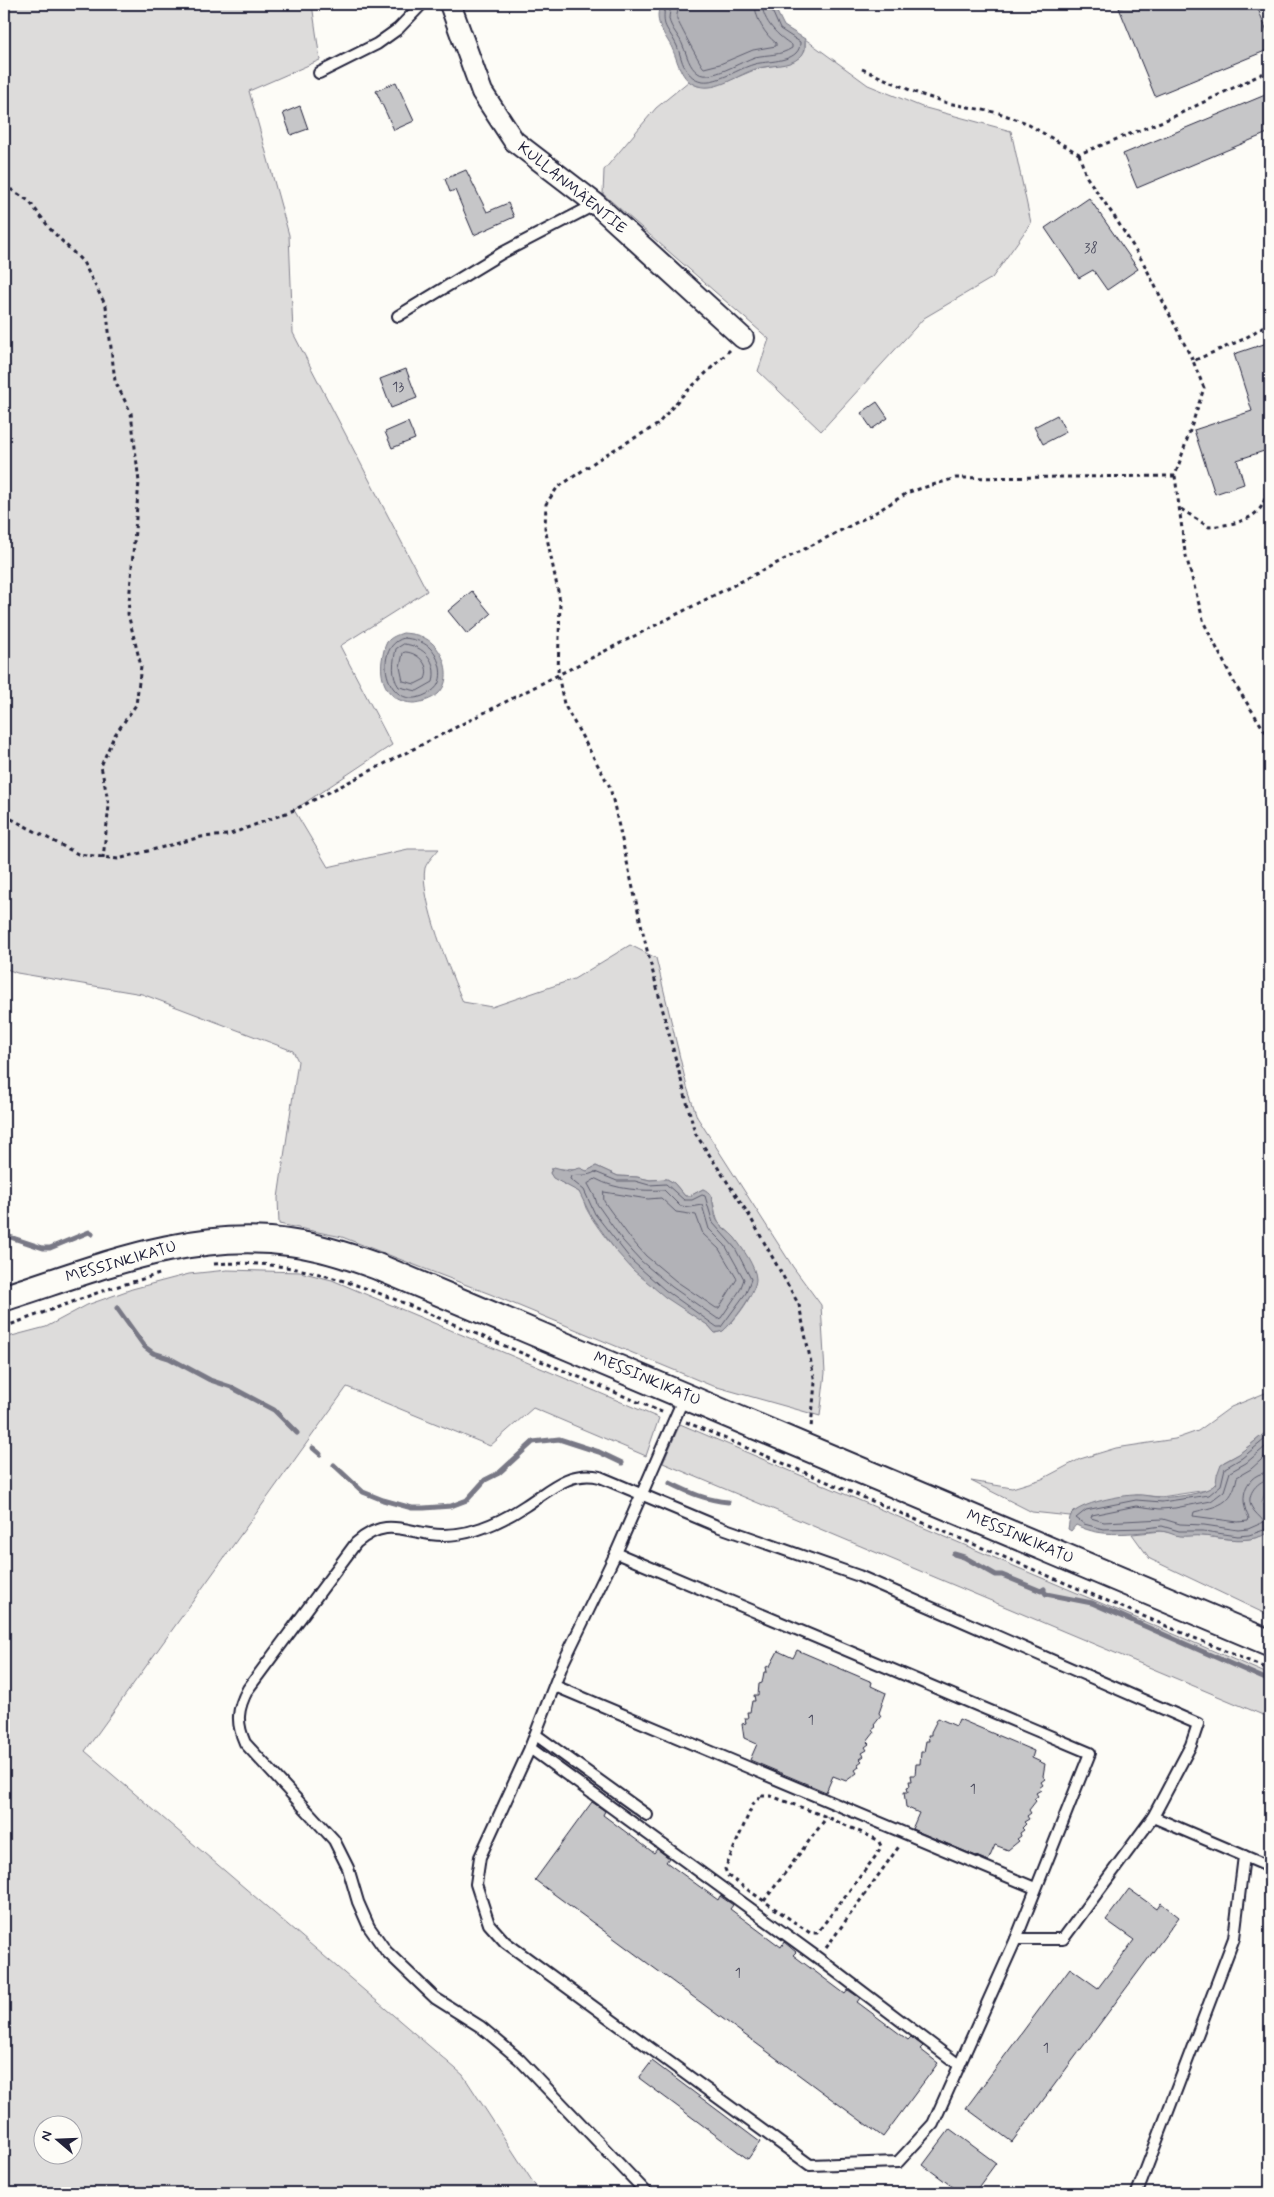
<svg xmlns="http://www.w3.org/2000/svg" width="1274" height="2197" viewBox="0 0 1274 2197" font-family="Mynerve,sans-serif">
<rect width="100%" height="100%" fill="#fdfcf7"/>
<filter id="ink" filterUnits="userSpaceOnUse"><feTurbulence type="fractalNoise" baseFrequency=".02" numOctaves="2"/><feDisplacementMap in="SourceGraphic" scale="10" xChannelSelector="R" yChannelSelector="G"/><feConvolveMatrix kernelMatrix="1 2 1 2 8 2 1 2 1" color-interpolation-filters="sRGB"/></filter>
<g filter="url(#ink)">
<g fill="#dddcdb" stroke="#807f8b" fill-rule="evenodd">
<path d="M4,4H312L320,60L249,91L289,235L293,333L427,591L340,646L392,745L294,810L328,867L408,849H439C434,855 427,862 425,868C419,897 451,974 463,1002L492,1007L574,979L630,945L656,958L687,1087L697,1117L793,1267L821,1305L825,1373L820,1416L710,1385L490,1294L342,1237L279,1224L278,1198L298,1061L293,1051L142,994L17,973L4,968ZM596,1166L618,1176L637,1177L650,1180L667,1179L674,1183L685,1196H690L703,1189C716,1196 713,1212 719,1224C736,1235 747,1257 755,1275C757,1294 736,1319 723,1331L715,1333L709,1326C676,1302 642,1281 615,1249C606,1239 592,1220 586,1208C584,1203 584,1199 581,1194C573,1184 556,1184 550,1173L552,1168L587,1171Z"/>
<path d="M805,39L868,85L922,107L1011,131L1031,223L992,278L924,318L821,431L758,371L769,339L603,194L604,170L656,108L689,81L698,86L728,81L759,68L788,63L800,57L805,50Z"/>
<path d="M227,1270L300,1272L332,1280L659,1418L646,1456L533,1408L490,1446L347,1387L85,1751L463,2075L540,2193H4V1338L46,1327L87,1305L132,1289L189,1274ZM72,2124V2154H42V2124Z"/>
<path d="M1270,1391V1429L1239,1454L1224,1462L1215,1485L1207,1490L1161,1497L1136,1495L1075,1511L1070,1516L1032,1512L971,1481L1012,1488L1042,1479L1080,1459L1116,1448L1175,1439L1198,1431L1231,1407Z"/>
<path d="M680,1424L1270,1675V1718L663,1463Z"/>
<path d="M1162,1531C1177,1535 1190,1535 1205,1536C1228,1539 1248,1544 1270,1532V1616L1150,1559L1132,1534Z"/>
</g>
<g fill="#b2b2b7" stroke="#787885">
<path d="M661,4H773L784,26L805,39C805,46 806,52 800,57C788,68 770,64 756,69C739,74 717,92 698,86C680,81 678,60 671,46C663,32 653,20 661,4Z"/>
<path d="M403,633C414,634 423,635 432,643C445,654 453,680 438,694C432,699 421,703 413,703C389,702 379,682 382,660C383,655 384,647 387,642C391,637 397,635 403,633Z"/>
<path d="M596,1166L618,1176L637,1177L650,1180L667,1179L674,1183L685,1196H690L703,1189C717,1194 711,1212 718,1222C722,1228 730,1232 735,1238C742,1248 756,1267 756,1279C756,1293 733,1322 723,1331L715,1333L709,1326L665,1297L633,1270L616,1251L591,1216L579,1192L553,1178L550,1173L554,1167L569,1171L580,1168L587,1171Z"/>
<path d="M1270,1429V1489L1265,1493L1262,1502L1267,1509H1270V1532C1247,1545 1227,1538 1202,1536C1195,1535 1186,1537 1179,1536C1173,1535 1167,1531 1160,1531C1132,1532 1103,1539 1076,1525L1071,1531L1068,1529C1069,1525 1069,1518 1071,1515C1080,1503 1121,1495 1136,1495C1143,1494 1151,1497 1159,1497C1172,1498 1209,1494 1216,1483L1217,1475L1221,1464L1239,1454Z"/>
</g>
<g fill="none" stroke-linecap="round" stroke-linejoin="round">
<g stroke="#5c5c6d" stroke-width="1">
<path d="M665,4C662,30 666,24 677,46C680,53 681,61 685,68C703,99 736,66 760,63C773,61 801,61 800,42L780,29L769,4"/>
<path d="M671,4C671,9 669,14 669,19C671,29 680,37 683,46C687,55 689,67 698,73C709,82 742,61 755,57C768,54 780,56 792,48V45C778,36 763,22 762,4"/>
<path d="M679,4C679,9 676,14 677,19C679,24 701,66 704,68L720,64L753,50L776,46V43C765,35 755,18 755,4"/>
<path d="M404,638C413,639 422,641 429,647C440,657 447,681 432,691C388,721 369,647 404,638Z"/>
<path d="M404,644C424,646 438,661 433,682L417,691L399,687C391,676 393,662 396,649Z"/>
<path d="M406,652C419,653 431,666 425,679L415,684L403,681L400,667L403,653Z"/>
<path d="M595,1172L617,1181H635L649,1185L666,1184L684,1200H692L702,1195L705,1196L713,1223L735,1248L751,1279L746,1293L721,1327H717L665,1290L632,1261L595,1214L584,1190L570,1179L571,1176C580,1174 587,1177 595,1172Z"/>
<path d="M596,1179C616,1190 642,1191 664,1190L680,1206L690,1207L702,1205L709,1229L725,1245L744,1279L740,1290L721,1318L718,1319L672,1287L641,1261L623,1241L597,1204L595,1197L588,1184Z"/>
<path d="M604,1192L648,1199L661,1198L676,1212L696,1215L703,1234L719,1249L737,1279L719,1308H716L676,1281L646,1256L631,1239L607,1206L604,1201Z"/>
<path d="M1270,1435L1242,1458L1225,1468L1221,1485L1209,1495L1162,1502L1136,1500L1086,1510L1076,1518L1084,1524L1103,1529L1147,1528L1162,1526L1179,1531H1203L1238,1536L1249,1535L1270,1528"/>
<path d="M1270,1443L1246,1463L1230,1472L1224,1491L1211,1501L1175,1508L1160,1509L1136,1506L1092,1515L1091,1518L1104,1522L1163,1519L1180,1524L1204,1525L1238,1530L1248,1529L1264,1522C1261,1517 1254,1513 1251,1506C1246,1494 1258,1480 1270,1479"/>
<path d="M1270,1452L1251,1469L1237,1477C1232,1505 1218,1506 1194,1512L1193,1516L1238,1522L1248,1521L1249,1518C1238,1498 1245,1473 1270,1472"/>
</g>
<g stroke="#787885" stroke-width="5">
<path d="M4,1235L43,1248H50L89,1232L92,1234"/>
<path d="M117,1308L145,1347L153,1353L169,1358L210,1380L231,1387L274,1410L297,1433"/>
<path d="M313,1448L320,1454"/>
<path d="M334,1465L363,1492L383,1500L412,1508H424L451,1506L467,1500L485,1480L499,1473L533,1442L559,1439L599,1452L622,1463"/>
<path d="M670,1483C690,1493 706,1500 728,1502"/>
<path d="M954,1554L964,1557L996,1575H1002L1041,1591L1044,1589"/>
<path d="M1043,1590L1046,1594L1092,1603L1270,1681"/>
</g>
</g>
<g fill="#c6c6c8" stroke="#22223b">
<path d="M1131,4H1256L1270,38V49L1155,96L1119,8Z"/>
<path d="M396,82L414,121L394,130L376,91Z"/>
<path d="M1270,93V132L1137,188L1123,154Z"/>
<path d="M300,106L308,129L291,135L283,113Z"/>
<path d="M466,170L487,212L508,203L514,217L474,235L455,190L450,192L445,179Z"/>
<path d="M1089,198L1138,269L1107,290L1093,270L1079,278L1045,228Z"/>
<path d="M1270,342V449L1237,460L1244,484L1215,494L1194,430L1252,411L1234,354Z"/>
<path d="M406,369L417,398L391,408L380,379Z"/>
<path d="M877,402L888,418L872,429L861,413Z"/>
<path d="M1057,415L1066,432L1043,444L1034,427Z"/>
<path d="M408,422L415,439L392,448L385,432Z"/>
<path d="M472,591L491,614L467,634L448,611Z"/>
<path d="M797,1650L872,1682L871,1686L886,1693L879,1713L881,1716L874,1725L876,1727L872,1730L874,1733L867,1742L869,1744L865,1747L867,1750L862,1753L864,1756L860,1759L862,1761L858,1764L859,1767L855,1770L857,1773L846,1781L833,1776L826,1792L750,1760L757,1744L744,1738L742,1724L746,1723L745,1718H748L747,1712H750L752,1701H755L754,1695H758L759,1684L762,1683L764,1672H767L766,1667L770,1666L778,1651L793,1658Z"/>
<path d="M938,1718L956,1726L959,1719L1034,1751L1032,1758L1045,1764L1043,1776L1045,1779L1041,1782L1043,1785L1039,1788L1041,1790L1036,1793L1038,1796L1034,1799L1036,1801L1029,1810L1031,1813L1027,1816L1029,1819L1024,1822L1026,1824L1022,1828L1024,1830L1020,1833L1021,1836L1017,1839L1019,1841L1008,1850L995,1845L988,1861L912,1829L919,1813L906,1807L904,1792H908L907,1787L910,1786L909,1781H912L911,1775H915L916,1764H920L921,1752H924L926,1741H929L928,1735H931V1732Z"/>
<path d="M592,1802L605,1811L603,1815L654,1853L657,1849L669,1858L666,1862L718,1900L720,1896L733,1905L730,1909L781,1947L784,1942L796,1952L793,1955L845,1994L848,1990L860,1998L857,2002L908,2040L911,2037L923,2046L920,2049L938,2063L883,2137L535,1880Z"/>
<path d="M1129,1889L1157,1909L1161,1903L1179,1917L1012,2142L966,2108L1070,1968L1098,1988L1134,1940L1106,1920Z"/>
<path d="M652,2061L760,2142L748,2159L639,2078Z"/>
<path d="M950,2129L996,2163L974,2193H961L923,2165Z"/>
</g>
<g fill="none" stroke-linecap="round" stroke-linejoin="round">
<g stroke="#22223b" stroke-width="14">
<g id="service">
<path d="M319,73L377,44L398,29L422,4"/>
<path d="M398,316L502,253L596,204"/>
<path d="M685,1395L616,1553L563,1663L530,1748L480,1857L476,1884L489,1924L505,1942L810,2165L898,2162L933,2124L1016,1939"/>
<path d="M616,1553L1090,1753L1016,1939H1063L1153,1817L1270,1867"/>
<path d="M555,1686L1035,1888"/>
<path d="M536,1735L647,1815"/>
<path d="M530,1748L818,1958L959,2065"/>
<path d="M647,2193L519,2059L481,2027L435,1998L386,1951L369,1927L358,1902L348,1868L334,1840L245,1743C236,1723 237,1709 248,1689L356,1543C389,1514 407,1535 443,1535C472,1535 501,1522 525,1506C550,1490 569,1470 600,1477L717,1526L859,1576L1198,1724L1191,1745L1153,1817"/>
<path d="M1137,2193L1234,1938L1244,1856"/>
</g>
</g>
<g stroke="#22223b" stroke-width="24">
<path id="minor" d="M450,4L482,92L514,141L596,204L743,338"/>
</g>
<g stroke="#22223b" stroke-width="29">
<path id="tertiary" d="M4,1298C98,1268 191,1228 292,1243C321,1247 349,1256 376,1266L1270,1643"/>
</g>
<g stroke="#22223b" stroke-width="3" stroke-dasharray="4 4" stroke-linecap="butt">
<path d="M862,69L919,94L947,103L999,113L1024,122L1079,154L1173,117L1270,70"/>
<path d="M1079,154L1086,176L1114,216L1143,262L1193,361"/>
<path d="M4,185L29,201L51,230L83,262L106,306L115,381L131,413L139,482L128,614L141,666L136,705L114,736L101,766L109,806L103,858"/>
<path d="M1270,322L1244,339L1193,361L1204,388L1175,476L1185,552L1204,623L1236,686L1270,739"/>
<path d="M730,350L681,397L657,425L605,455L557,488L546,504L545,528L560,601L558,674L564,704L610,787L647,950L695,1133L749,1215L799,1305L815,1382L811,1428"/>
<path d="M1181,509L1209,527C1227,525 1254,522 1263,504C1266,496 1268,485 1270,476"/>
<path d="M4,815L78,854L118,859L201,837L228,835L294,810L873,514L909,492L956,478L1175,476"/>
<path d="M214,1264C310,1257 386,1296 472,1332C536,1359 600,1386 664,1413"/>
<path d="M4,1327L105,1290L163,1273"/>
<path d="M686,1422L1270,1670"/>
<path d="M761,1796H771L827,1817L878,1840L881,1846L878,1853L817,1933H810L728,1876L725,1869L753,1804Z"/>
<path d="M764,1901L827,1817"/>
<path d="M826,1948L900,1845"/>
</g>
<use href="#service" stroke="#fdfcf7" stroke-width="10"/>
<use href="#minor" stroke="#fdfcf7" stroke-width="20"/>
<use href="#tertiary" stroke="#fdfcf7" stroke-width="25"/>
</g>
</g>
<g text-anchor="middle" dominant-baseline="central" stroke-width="5" stroke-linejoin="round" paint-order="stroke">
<g font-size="14" fill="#4b4b5e">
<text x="1091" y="248">38</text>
<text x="398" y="387">13</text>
<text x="811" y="1720">1</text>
<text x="973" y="1789">1</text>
<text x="738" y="1973">1</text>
<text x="1046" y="2048">1</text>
</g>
<g font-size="16" fill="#22223b" stroke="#fdfcf7">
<text transform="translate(572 188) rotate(39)">KULLANMÄENTIE</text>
<text transform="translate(121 1262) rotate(-16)">MESSINKIKATU</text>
<text transform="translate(647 1379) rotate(23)">MESSINKIKATU</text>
<text transform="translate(1020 1537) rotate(23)">MESSINKIKATU</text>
</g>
</g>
<rect width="1274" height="2197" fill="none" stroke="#fdfcf7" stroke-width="20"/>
<rect x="10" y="10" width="1254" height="2177" fill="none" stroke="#22223b" stroke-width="2" filter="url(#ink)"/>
<g transform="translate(58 2140) rotate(289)"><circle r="24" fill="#fdfcf7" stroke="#a5a5ac"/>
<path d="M0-4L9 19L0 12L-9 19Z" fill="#22223b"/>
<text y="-8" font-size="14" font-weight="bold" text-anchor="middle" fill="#22223b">N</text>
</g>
</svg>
